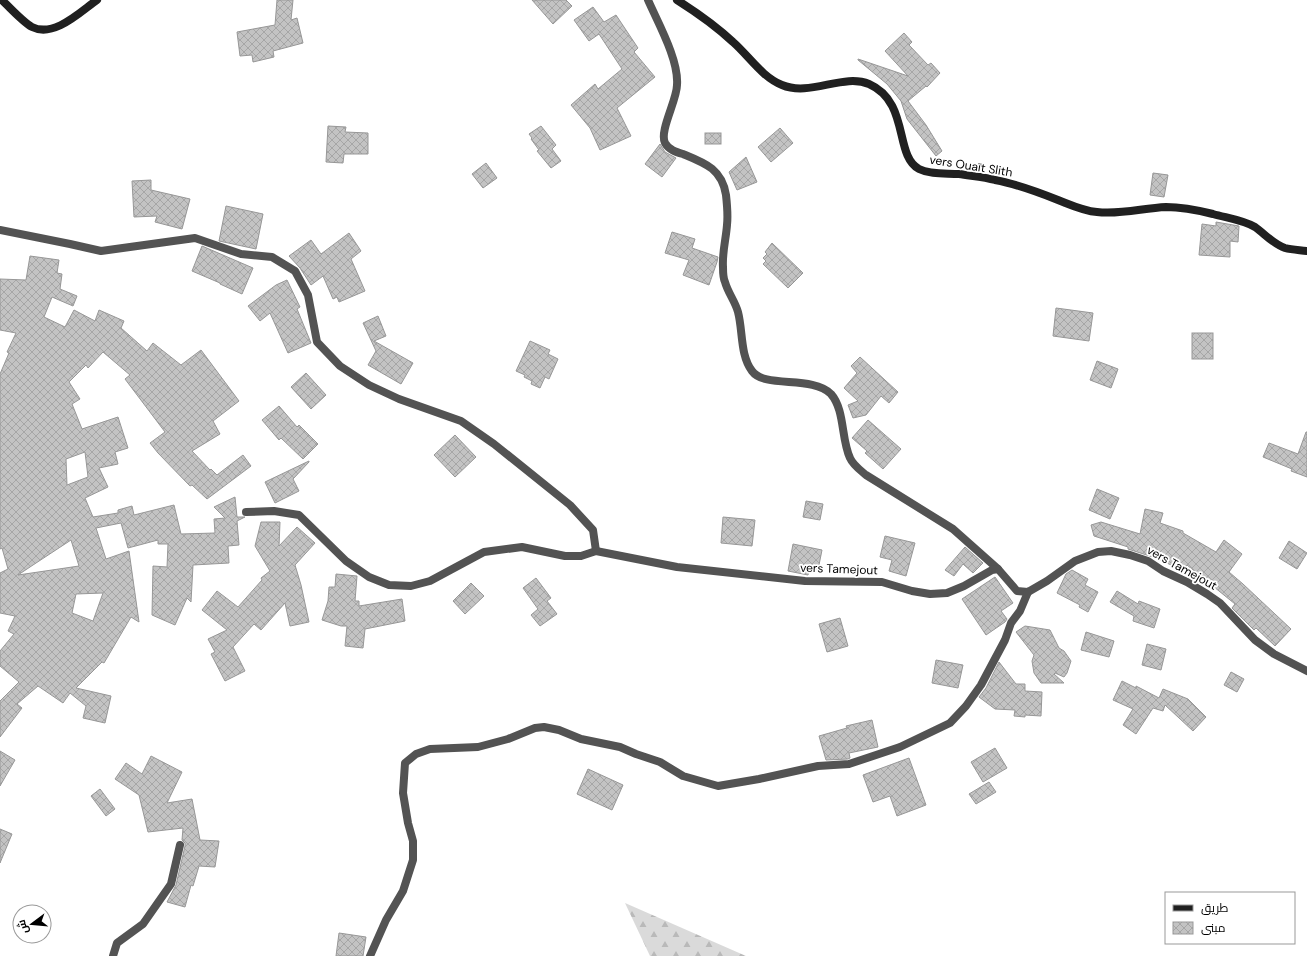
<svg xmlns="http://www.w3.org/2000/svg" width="1307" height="956" viewBox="0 0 1307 956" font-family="'DM Sans',Cairo,sans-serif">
<defs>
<pattern id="forest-firs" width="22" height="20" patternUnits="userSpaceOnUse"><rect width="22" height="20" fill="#dadada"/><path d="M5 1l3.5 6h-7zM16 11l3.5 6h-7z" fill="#b9b9b9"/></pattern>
<pattern id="building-cross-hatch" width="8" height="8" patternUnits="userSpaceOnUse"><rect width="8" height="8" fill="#c3c3c3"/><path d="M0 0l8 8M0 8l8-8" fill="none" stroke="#a6a6a6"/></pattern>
</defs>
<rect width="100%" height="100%" fill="#fff"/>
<path fill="url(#forest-firs)" d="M625,903L746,956H650Z"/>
<g fill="url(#building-cross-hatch)" stroke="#979797" fill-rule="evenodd">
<path d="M277,0H293L291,20L297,18L303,43L273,51L274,57L253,62L252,55L240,56L237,32L275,25Z"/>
<path d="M532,0H566L572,6L553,24Z"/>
<path d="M593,7L604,22L616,15L638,48L634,52L655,77L617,108L631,136L600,150L590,128L571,105L595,84L598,89L622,69L599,34L589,41L574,20Z"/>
<path d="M904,33L912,42L909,45L928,65L931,63L940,73L927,87L926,86L908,101L926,125L942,151L936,156L907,119L901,101L887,84L858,60V59L908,76L885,51Z"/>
<path d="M328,126L346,127L345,132L368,133V154H344L343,163L326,162Z"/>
<path d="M541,126L556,145L552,149L561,161L551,168L537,151L539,150L531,139L532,138L529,134Z"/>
<path d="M780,128L793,143L771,162L758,147Z"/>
<rect x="705" y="133" width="16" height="11"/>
<path d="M660,144L665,152L676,158L662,177L645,164Z"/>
<path d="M746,157L757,182L737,190L729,172Z"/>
<path d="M486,163L497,178L483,188L472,174Z"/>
<path d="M1153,173L1168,175L1164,197L1150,195Z"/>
<path d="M151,180V190L190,199L182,229L155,222L157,216L134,217L132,181Z"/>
<path d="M226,206L263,214L256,249L219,241Z"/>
<path d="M1216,222L1239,226L1238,242L1230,241V257L1199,255L1202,224L1216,226Z"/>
<path d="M672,232L695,239L692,248L718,257L717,262L709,285L683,275L689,260L665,253Z"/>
<path d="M349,233L361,251L351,259L365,291L339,302L337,297L333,299L323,276L311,285L300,268L289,256L311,240L321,254Z"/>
<path d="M772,243L803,273L788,288L763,264L766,261L763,258L767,254L765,252Z"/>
<path d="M202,246L253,268L242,294L220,284V283L192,271Z"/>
<path d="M30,256L59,260L57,273L62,274L60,289L77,296L73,306L52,297L44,317L65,327L74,310L95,321L99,310L124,321L121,328L147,351L153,343L181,365L201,350L239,401L213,421L220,434L192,451L210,470L211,469L217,475L243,455L251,466L207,499L192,485L190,486L158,453L150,443L165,432L125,379L130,375L103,352L88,368L86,365L69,382L80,399L72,404L82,429L118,417L128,448L115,452L118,464L99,468L108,487L85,498L93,517L118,513V510L132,506L134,515L174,505L181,534L215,533L214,519L225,518L214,507L235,497L237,517H245L237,521L239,545L228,546L229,563L193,565L191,602L187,598L175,625L152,615L153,566L167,567L168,544H158V540L128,548L121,523L96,528L106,559L129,551L139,622L131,617L104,663L102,662L76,688L111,696L105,723L83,718L86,706L70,693L63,703L38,686L17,704L22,708L0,737V701L19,682L0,666V651L14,634L8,631L15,616L0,613V573L8,569L2,548L0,549V374L9,353L7,352L16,333L0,330V279L26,280ZM85,452L88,477L67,485L66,459ZM71,540L79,566L18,575L33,565ZM103,593L93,621L72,613L76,594Z"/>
<path d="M287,280L300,307L297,309L311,343L288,353L270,313L260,321L248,306L276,285Z"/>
<path d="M1056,308L1093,313L1089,341L1053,336Z"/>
<path d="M378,316L386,336L374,341L413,363L401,384L368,365L376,351L363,323Z"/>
<rect x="1192" y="333" width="21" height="26"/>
<path d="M530,341L550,350L548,354L558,359L549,379L545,377L540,388L531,384L532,381L524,377L525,375L516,371Z"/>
<path d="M860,357L898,392L889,403L881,396L866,415L853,418L848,405L858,401L844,388L857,373L851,366Z"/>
<path d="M1097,361L1118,369L1111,388L1090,380Z"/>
<path d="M306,373L326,395L311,409L291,387Z"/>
<path d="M279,406L297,427L299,425L318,444L303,459L281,438L279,440L262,420Z"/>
<path d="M868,420L901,449L883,469L865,453L867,451L852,438Z"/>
<path d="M1306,432H1307V477L1291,471L1292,469L1263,457L1269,443L1298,454Z"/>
<path d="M455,435L476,457L455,477L434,455Z"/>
<path d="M309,461V462L293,479L299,491L275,503L265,482Z"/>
<path d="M1097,489L1119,498L1110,519L1089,510Z"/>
<path d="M806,501L823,504L820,520L803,517Z"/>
<path d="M1145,509L1163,513L1160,523L1183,531V533L1216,552L1224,540L1242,554L1229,572L1243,584L1291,629L1275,646L1256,628L1254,630L1232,608L1235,604L1187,565L1184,571L1156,558L1128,549V547L1094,536L1091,525L1101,522L1140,534Z"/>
<path d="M723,517L755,520L752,546L721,543Z"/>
<path d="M261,522H280L279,546L297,527L315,543L295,565L301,585L309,622L290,626L285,603L261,630L254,624L233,647L245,671L225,681L211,654L215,652L208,639L227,630L202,610L217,591L238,607L262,580L261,578L270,571L255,546Z"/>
<path d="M885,536L915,543L906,576L889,571L892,560L880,557Z"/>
<path d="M1289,541L1307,553L1297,569L1279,558Z"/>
<path d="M793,544L822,550L818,570L810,568L808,575L788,571Z"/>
<path d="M965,547L983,563L973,573L963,564L954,576L945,570Z"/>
<path d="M1072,570L1088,579L1085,585L1098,592L1088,612L1079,607L1080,605L1057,593L1066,574Z"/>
<path d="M336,574L357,576L355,601H359V606L402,599L405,621L365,629L363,648L345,646L347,626H341L322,620L328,601L329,587H335Z"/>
<path d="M995,577L1013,603L1001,611L1007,619L1005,622L986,635L962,599Z"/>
<path d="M536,578L551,598L547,601L557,614L540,626L531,615L538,609L523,588Z"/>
<path d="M471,583L484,596L465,614L453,601Z"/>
<path d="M1117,591L1138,604L1139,601L1160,609L1154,628L1133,621L1134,616L1110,602Z"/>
<path d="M840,618L848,646L827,652L819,624Z"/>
<path d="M1025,626L1050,630L1059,648L1064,651L1071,661L1067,673L1064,677L1055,673L1054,674L1064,683H1041L1034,673L1032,661L1034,655L1016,632Z"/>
<path d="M1086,632L1114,641L1109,657L1081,650Z"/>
<path d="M1147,644L1166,649L1161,670L1142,665Z"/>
<path d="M936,660L963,665L958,688L932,683Z"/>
<path d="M999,662L1016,684H1025V691L1042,692L1041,716L1025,715V717L1014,716L1015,710L995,709L979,697L986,688Z"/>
<path d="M1231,672L1244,679L1237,692L1224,685Z"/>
<path d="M1122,681L1136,688V686L1159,698L1163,689L1188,699L1206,717L1193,731L1165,705L1163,711L1153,708L1136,734L1123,725L1133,709L1113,700Z"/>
<path d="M872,720L878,747L849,753L850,758L848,759L826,760L819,736L847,728L846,726Z"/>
<path d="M995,748L1007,768L983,782L971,762Z"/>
<path d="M0,751L15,760L0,786Z"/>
<path d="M151,756L182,772L167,803L192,799L200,840L219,841L215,867L199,866L193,886L191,885L185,907L167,902L176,885L185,846V843L182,840L183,828L148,832L139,795L115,779L126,763L142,774Z"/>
<path d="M909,758L926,805L897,816L890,796L873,802L863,775Z"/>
<path d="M588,769L623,785L612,810L577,794Z"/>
<path d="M989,782L996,792L976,804L969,794Z"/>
<path d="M100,789L115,809L106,816L91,796Z"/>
<path d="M0,829L12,834L0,863Z"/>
<path d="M339,933L366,937L363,956H336Z"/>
</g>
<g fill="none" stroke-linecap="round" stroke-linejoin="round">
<g stroke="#535353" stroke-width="8">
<path d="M648,0C658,23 679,60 677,85C677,100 659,131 665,143C669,150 676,152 683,154C705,163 722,169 726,195C727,204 728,216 727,225C726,239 722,253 723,267C723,272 723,278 725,282C728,293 735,301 738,312C743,331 740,355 752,371C765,389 812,375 831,394C845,410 841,439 850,458C853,465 860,470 866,475L953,529L998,569"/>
<path d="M0,230L70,244L101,251L195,238L241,254L272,257L295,271L308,295L317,342L340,366L369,385L399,399L461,421L494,444L570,505L593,530L596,551"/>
<path d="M246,512L274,511L299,515L346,561L369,577L389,585L411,586L430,581L484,552L522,547L565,556H581L596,551"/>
<path d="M596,551L677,567L805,581L882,582L912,591L930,594L947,593L964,586L992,570L998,569L1017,591L1028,592L1047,581L1075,561L1098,552L1111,551L1130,555L1148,561L1163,571L1187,582L1207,594L1220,603L1255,640L1274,654L1307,671"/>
<path d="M113,956L117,943L143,924L171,884L180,845"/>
<path d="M370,956L386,920L403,891L413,860V841L408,823L403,793L405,763L416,754L430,749L478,747L508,739L535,728L544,727L559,730L581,739L620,747L636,754L660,762L683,776L718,786L759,779L818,766L849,764L900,747L950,723L966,706L981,685L1005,640L1011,623L1020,611L1028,592"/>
</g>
<g stroke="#202020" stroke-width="8">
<path d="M2,0C9,7 24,23 32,27C54,38 80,12 97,0"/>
<path d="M677,0C696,12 716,26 733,42C749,56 762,77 782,85C810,97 843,73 869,84C910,102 894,156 919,169C931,175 946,173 959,174C971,176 984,177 995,180C1017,184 1038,192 1058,200C1071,205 1083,211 1097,212C1120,215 1143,208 1166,207C1182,207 1197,210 1213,214C1227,218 1243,220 1255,227C1265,234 1273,244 1285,248C1292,250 1300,250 1307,251"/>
</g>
</g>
<g text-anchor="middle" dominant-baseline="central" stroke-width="3.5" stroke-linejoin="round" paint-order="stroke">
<g font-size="12" fill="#000" stroke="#fff">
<text transform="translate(971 166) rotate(9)">vers Ouaït Slith</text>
<text transform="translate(1182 568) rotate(29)">vers Tamejout</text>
<text transform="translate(839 569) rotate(2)">vers Tamejout</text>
</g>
</g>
<rect x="1165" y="892" width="130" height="52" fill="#ffffff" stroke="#999999"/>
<rect x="1173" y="905" width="20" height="6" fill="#202020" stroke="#999999"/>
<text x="1201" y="912" font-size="12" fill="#000000">طريق</text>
<rect x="1173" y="922" width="20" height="12" fill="url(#building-cross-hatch)" stroke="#999999"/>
<text x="1201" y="932" font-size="12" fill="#000000">مبنى</text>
<g transform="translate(32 924) rotate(254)"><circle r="19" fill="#ffffff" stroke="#999999"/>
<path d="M0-3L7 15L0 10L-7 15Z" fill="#000000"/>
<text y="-6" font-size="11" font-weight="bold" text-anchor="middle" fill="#000000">ش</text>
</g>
</svg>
